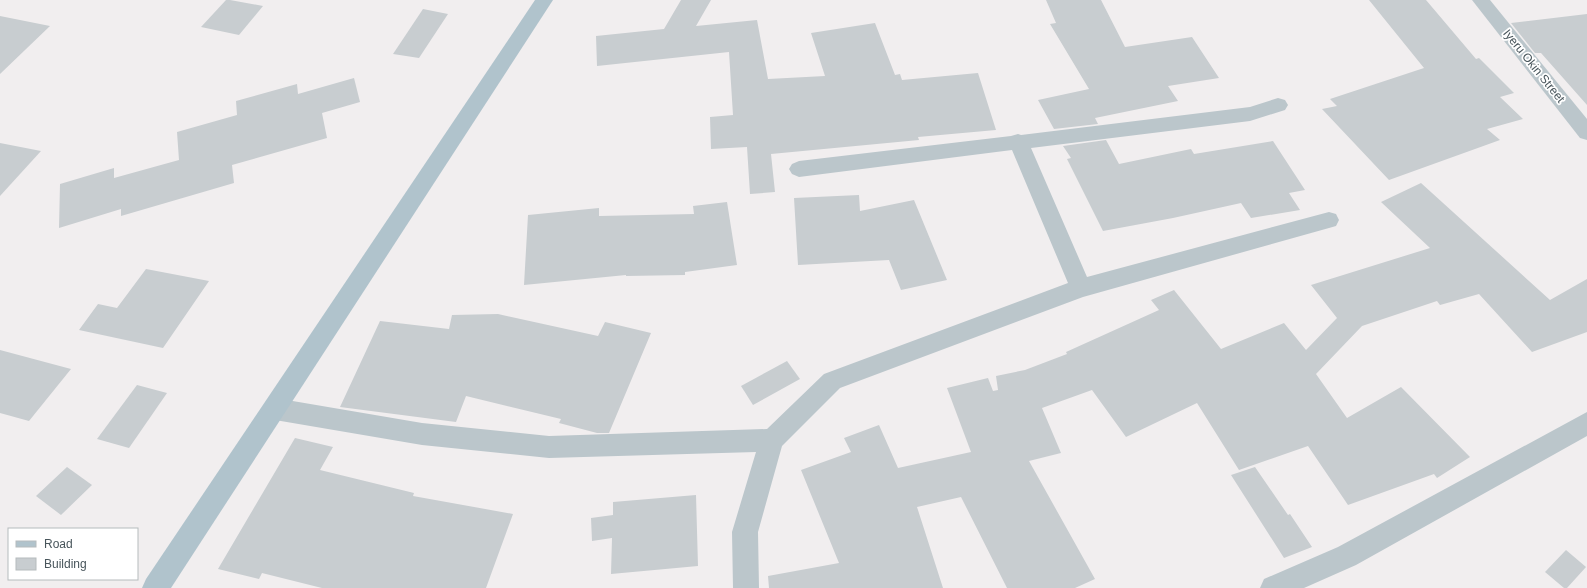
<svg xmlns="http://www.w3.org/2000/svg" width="1587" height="588" viewBox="0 0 1587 588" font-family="Arial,sans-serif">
<rect width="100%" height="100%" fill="#f1eeef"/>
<g fill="#c8cdd0">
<path d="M226,0H230L263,6L239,35L201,27Z"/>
<path d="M681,0H711L696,26L757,20L768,79L825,76L811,33L875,23L895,75L900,74L902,80L978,73L996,130L918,137L919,140L771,154L775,192L750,194L747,147L711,149L710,117L733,115L729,52L597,66L596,36L664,29Z"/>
<path d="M1046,0H1101L1125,47L1192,37L1219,78L1168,86L1178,101L1095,118L1098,124L1054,129L1038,100L1089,89L1050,24L1056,23Z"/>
<path d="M1369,0H1426L1476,59L1479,58L1514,93L1500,97L1523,119L1487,129L1500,140L1389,180L1322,109L1337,106L1330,99L1424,68Z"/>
<path d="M423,9L448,14L419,58L393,54Z"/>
<path d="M1587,14V105L1541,53H1535L1511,23Z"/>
<path d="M0,16L50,26L0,74Z"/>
<path d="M354,78L360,102L322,113L327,138L232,165L234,183L121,216V209L59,228L60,184L114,168V178L179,160L177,132L237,115L236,101L297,84L298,94Z"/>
<path d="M1106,140L1119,164L1191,149L1194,154L1273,141L1305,190L1289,193L1300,210L1251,218L1241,203L1173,218L1103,231L1067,159L1071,158L1063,146Z"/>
<path d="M0,143L41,151L0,196Z"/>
<path d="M1421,183L1550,300L1587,279V332L1532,352L1479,294L1440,305L1437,301L1362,326L1316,374L1347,418L1401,387L1470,457L1437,478L1434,474L1348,505L1308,446L1239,470L1197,403L1126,437L1092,390L1042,408L1061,453L1029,461L1095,579L1075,588H1007L961,497L917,507L943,588H769L768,576L839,563L801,470L851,452L844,438L879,425L898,468L971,452L947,388L988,378L993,391L998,390L996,376L1025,370L1067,354L1066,352L1159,310L1151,300L1174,290L1221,349L1284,323L1306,350L1337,318L1311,285L1430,248L1381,202Z"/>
<path d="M859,195L860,211L914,200L947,280L901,290L889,260L798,265L794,198Z"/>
<path d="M727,202L737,265L685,272V275L626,276V275L524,285L528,215L599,208V216L694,214L693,206Z"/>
<path d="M146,269L209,281L163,348L79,330L98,304L117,308Z"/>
<path d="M498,314L598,336L605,322L651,333L609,433H597L559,423L561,419L466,396L456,422L340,407L380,321L449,329L452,315Z"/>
<path d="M0,350L71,369L29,421L0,413Z"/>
<path d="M787,361L800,379L753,405L741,386Z"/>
<path d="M137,385L167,393L129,448L97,439Z"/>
<path d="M295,438L333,447L320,470L414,493L413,496L513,514L486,588H322L262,573L259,579L218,569Z"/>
<path d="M67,467L92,485L61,515L36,496Z"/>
<path d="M1255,467L1288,515L1290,514L1312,547L1284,558L1231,475Z"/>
<path d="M696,495L698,566L611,574L612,538L592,541L591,518L613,515V502Z"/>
<path d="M1566,550L1586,567L1567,588H1564L1545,572Z"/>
</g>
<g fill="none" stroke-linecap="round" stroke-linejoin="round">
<g fill="#bbc6cb" fill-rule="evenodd">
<path d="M1472,0H1490L1587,119V140L1580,138Z"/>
<path d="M1278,98L1285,100L1288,105L1285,110L1250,121L1031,148L1087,277L1329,212L1336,214L1339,220L1336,226L1329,228L1083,297L840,388L782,446L758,532L759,588H733L732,532L756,452L549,458L422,445L275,420L267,417L263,409L267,401L275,398L422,423L549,436L767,429L824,374L1068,283L1012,150L799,177L792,174L789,169L792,164L799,161L1011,136L1018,134L1021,135L1250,107Z"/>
<path d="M1587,412V436L1356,565L1304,588H1260L1264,579L1338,547Z"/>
</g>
<path fill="#b0c3cc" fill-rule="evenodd" d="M535,0H553L171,588H142L146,579Z"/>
</g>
<g text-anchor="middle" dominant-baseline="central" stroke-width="3.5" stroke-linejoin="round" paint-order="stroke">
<g font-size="12" fill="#48555b" stroke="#fff">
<text transform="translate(1534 66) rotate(51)">Iyeru Okin Street</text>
</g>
</g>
<rect x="8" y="528" width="130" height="52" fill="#ffffff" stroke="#b6bbbd"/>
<rect x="16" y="541" width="20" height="6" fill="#b0c3cc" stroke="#b6bbbd"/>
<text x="44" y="548" font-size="12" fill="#48555b">Road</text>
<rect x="16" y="558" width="20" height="12" fill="#c8cdd0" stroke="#b6bbbd"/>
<text x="44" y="568" font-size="12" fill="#48555b">Building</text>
</svg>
